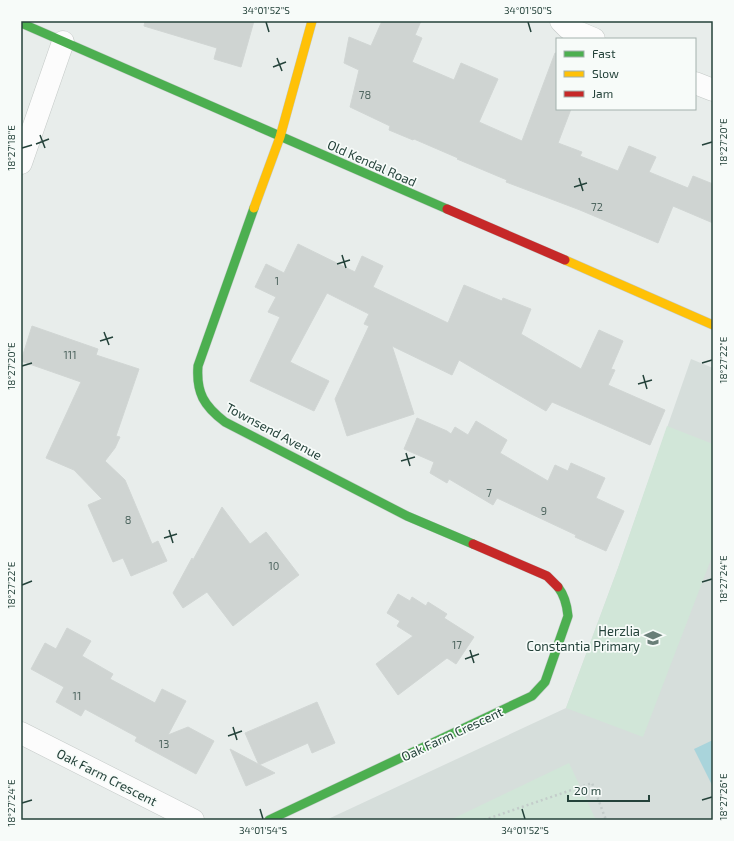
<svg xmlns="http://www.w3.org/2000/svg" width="734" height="841" viewBox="0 0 734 841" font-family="'Exo 2',sans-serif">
<rect width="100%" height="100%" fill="#e8edeb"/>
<path fill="#d6dedb" d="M691,359L713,368V820H326L566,708L618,568Z"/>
<g fill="#d1e6d8">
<path d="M667,426L713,444V554L643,737L566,708L618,568Z"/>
<path d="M569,763L596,820H450Z"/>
</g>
<path fill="#a9d4db" d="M713,740V787L694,749Z"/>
<g fill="#cfd4d2" stroke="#d1d6d4">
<path d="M145,21H254L241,67L214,59L217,48L144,26Z"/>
<path d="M382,21H421L415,35L422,38L412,62L454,80L461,63L498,79L479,122L522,141L555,53H557V109H571L558,143L582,152L580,156L618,171L629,146L656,157L649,172L688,188L693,176L713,184V223L673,206L658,243L580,210L506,182L507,180L457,159L458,158L414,139L413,140L389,130L390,126L350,107L359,70L344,63L349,37L371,46Z"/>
<path d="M298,244L355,272L362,256L383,266L373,287L448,323L464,285L502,301L503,298L531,309L521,334L581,369L599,330L623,341L611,369L615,370L608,385L665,410L650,445L552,402L546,411L459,360L452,375L392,346L414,414L347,436L335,399L369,326L364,324L369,314L327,293L290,362L329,381L314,411L250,381L280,317L268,312L276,297L255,287L266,264L284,273Z"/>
<path d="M32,326L98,349L96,355L139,369L116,436L120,437L115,448L105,461L125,480L152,544L158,541L167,561L131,576L123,558L113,562L88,505L102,499L74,470L46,458L81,382L21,361Z"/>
<path d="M417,418L447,431L451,434L455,427L468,435L476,421L507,440L500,453L548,481L555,465L568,471L571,463L605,478L596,498L624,511L606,551L575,537L576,535L497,498L493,505L449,479L447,483L430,473L434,462L404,449Z"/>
<path d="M222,507L250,544L266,532L299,575L233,626L207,592L183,608L173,593L192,558L193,560Z"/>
<path d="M398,594L410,601L412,597L426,606L428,602L447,614L444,618L474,637L456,664L447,658L398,695L376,664L413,636L397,626L400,621L387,613Z"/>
<path d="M67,628L91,641L82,656L113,674L110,679L155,703L162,689L186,701L168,735L188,727L214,741L196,774L135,741L137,737L85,709L81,716L56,702L64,687L31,669L45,643L56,649Z"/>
<path d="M317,702L335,743L312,753L308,743L259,765L245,733Z"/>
<path d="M230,749L275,773L246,786Z"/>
</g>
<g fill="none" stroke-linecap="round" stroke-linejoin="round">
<g stroke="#c5cac8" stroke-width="23">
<g id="street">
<path d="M561,21L568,28L594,39"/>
<path d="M695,83L713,90"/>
<path d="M21,163L63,42"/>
<path d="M21,733L193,820"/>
</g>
</g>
<g stroke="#c3cbc8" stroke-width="10">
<g id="fast">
<path d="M21,23L447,209"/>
<path d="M254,208L198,366C196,393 204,406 225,422L407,516L473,544"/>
<path d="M269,820L532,696L545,682L568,616C567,605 565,596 558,587"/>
</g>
</g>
<g stroke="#c3cbc8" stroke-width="10">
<g id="slow">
<path d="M254,208L280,137L312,21"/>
<path d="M565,260L713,325"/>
</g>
</g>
<g stroke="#c3cbc8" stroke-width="10">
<g id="jam">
<path d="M447,209L565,260"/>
<path d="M473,544L547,576L558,587"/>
</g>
</g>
<path stroke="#c3ccca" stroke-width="2.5" stroke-dasharray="2 3" stroke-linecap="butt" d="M484,820L592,783L606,820"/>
<use href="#street" stroke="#fcfcfc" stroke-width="22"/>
<use href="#fast" stroke="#4caf50" stroke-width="9"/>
<use href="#slow" stroke="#ffc107" stroke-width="9"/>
<use href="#jam" stroke="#c62828" stroke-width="9"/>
</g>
<path fill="none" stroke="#24423a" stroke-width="1.5" d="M266,22L269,32M528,22L531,32M277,58L282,71M273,67L286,62M40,135L45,148M36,144L49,139M702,145L712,142M22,148L32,145M579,178L583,191M574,187L587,183M342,255L346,268M337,264L350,260M104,332L109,345M100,341L113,337M702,363L712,360M22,366L32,363M643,375L647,389M638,384L652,380M406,453L410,466M401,461L415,457M169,530L173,543M164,538L177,534M702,582L712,579M22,585L32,581M470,650L474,663M465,659L479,654M233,727L237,740M228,736L242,731M702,800L712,797M22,803L32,800M260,809L263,819M522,809L525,819"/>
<defs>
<g id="school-bare" transform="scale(1.38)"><path d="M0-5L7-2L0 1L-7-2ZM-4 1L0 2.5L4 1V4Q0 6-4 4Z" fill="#697e78" stroke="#f7fbf9" stroke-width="2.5" paint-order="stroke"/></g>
</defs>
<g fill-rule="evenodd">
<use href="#school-bare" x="653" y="638"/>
</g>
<g text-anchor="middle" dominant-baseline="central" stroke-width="3.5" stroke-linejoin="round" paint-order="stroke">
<g font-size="11" fill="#506761">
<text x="365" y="94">78</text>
<text x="597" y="206">72</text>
<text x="277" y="280">1</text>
<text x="70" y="354">111</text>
<text x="489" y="492">7</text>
<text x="544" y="510">9</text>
<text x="128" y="519">8</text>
<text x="274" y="565">10</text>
<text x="457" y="644">17</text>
<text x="77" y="695">11</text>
<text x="164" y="743">13</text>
</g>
<g font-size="13" fill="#24423a" stroke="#f7fbf9">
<text transform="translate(372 163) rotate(24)">Old Kendal Road</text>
<text transform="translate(274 431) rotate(28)">Townsend Avenue</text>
<text transform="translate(452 734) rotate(-25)">Oak Farm Crescent</text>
<text transform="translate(107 777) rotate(27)">Oak Farm Crescent</text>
</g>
<g font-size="13" fill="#24423a" stroke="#f7fbf9" text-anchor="end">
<text x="640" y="631">Herzlia<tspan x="640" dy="15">Constantia Primary</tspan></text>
</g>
</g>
<rect width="734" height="841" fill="none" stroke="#f7fbf9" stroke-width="44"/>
<rect x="556" y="38" width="140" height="72" fill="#f7fbf9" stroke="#a3b1ad"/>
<rect x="564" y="51" width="20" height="6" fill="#4caf50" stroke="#a3b1ad"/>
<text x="592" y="58" font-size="12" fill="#24423a">Fast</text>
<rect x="564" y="71" width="20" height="6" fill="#ffc107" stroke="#a3b1ad"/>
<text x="592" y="78" font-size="12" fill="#24423a">Slow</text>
<rect x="564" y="91" width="20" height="6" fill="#c62828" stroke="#a3b1ad"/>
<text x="592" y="98" font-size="12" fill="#24423a">Jam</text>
<path d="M568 795v6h81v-6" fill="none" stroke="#24423a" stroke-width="2"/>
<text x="574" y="795" font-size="12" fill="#24423a" stroke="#f7fbf9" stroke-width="3" paint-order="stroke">20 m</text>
<rect x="22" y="22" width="690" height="797" fill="none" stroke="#24423a" stroke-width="1.5"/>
<g font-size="10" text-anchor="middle" fill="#24423a">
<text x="266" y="14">34°01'52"S</text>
<text x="528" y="14">34°01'50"S</text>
<text transform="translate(723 142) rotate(-90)" y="4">18°27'20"E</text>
<text transform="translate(11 148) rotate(-90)" y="4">18°27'18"E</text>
<text transform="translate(723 360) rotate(-90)" y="4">18°27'22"E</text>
<text transform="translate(11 366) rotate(-90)" y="4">18°27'20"E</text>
<text transform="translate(723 579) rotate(-90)" y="4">18°27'24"E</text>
<text transform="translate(11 585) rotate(-90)" y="4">18°27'22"E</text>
<text transform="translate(723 797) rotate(-90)" y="4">18°27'26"E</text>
<text transform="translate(11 803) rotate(-90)" y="4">18°27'24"E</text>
<text x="263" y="834">34°01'54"S</text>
<text x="525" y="834">34°01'52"S</text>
</g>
</svg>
